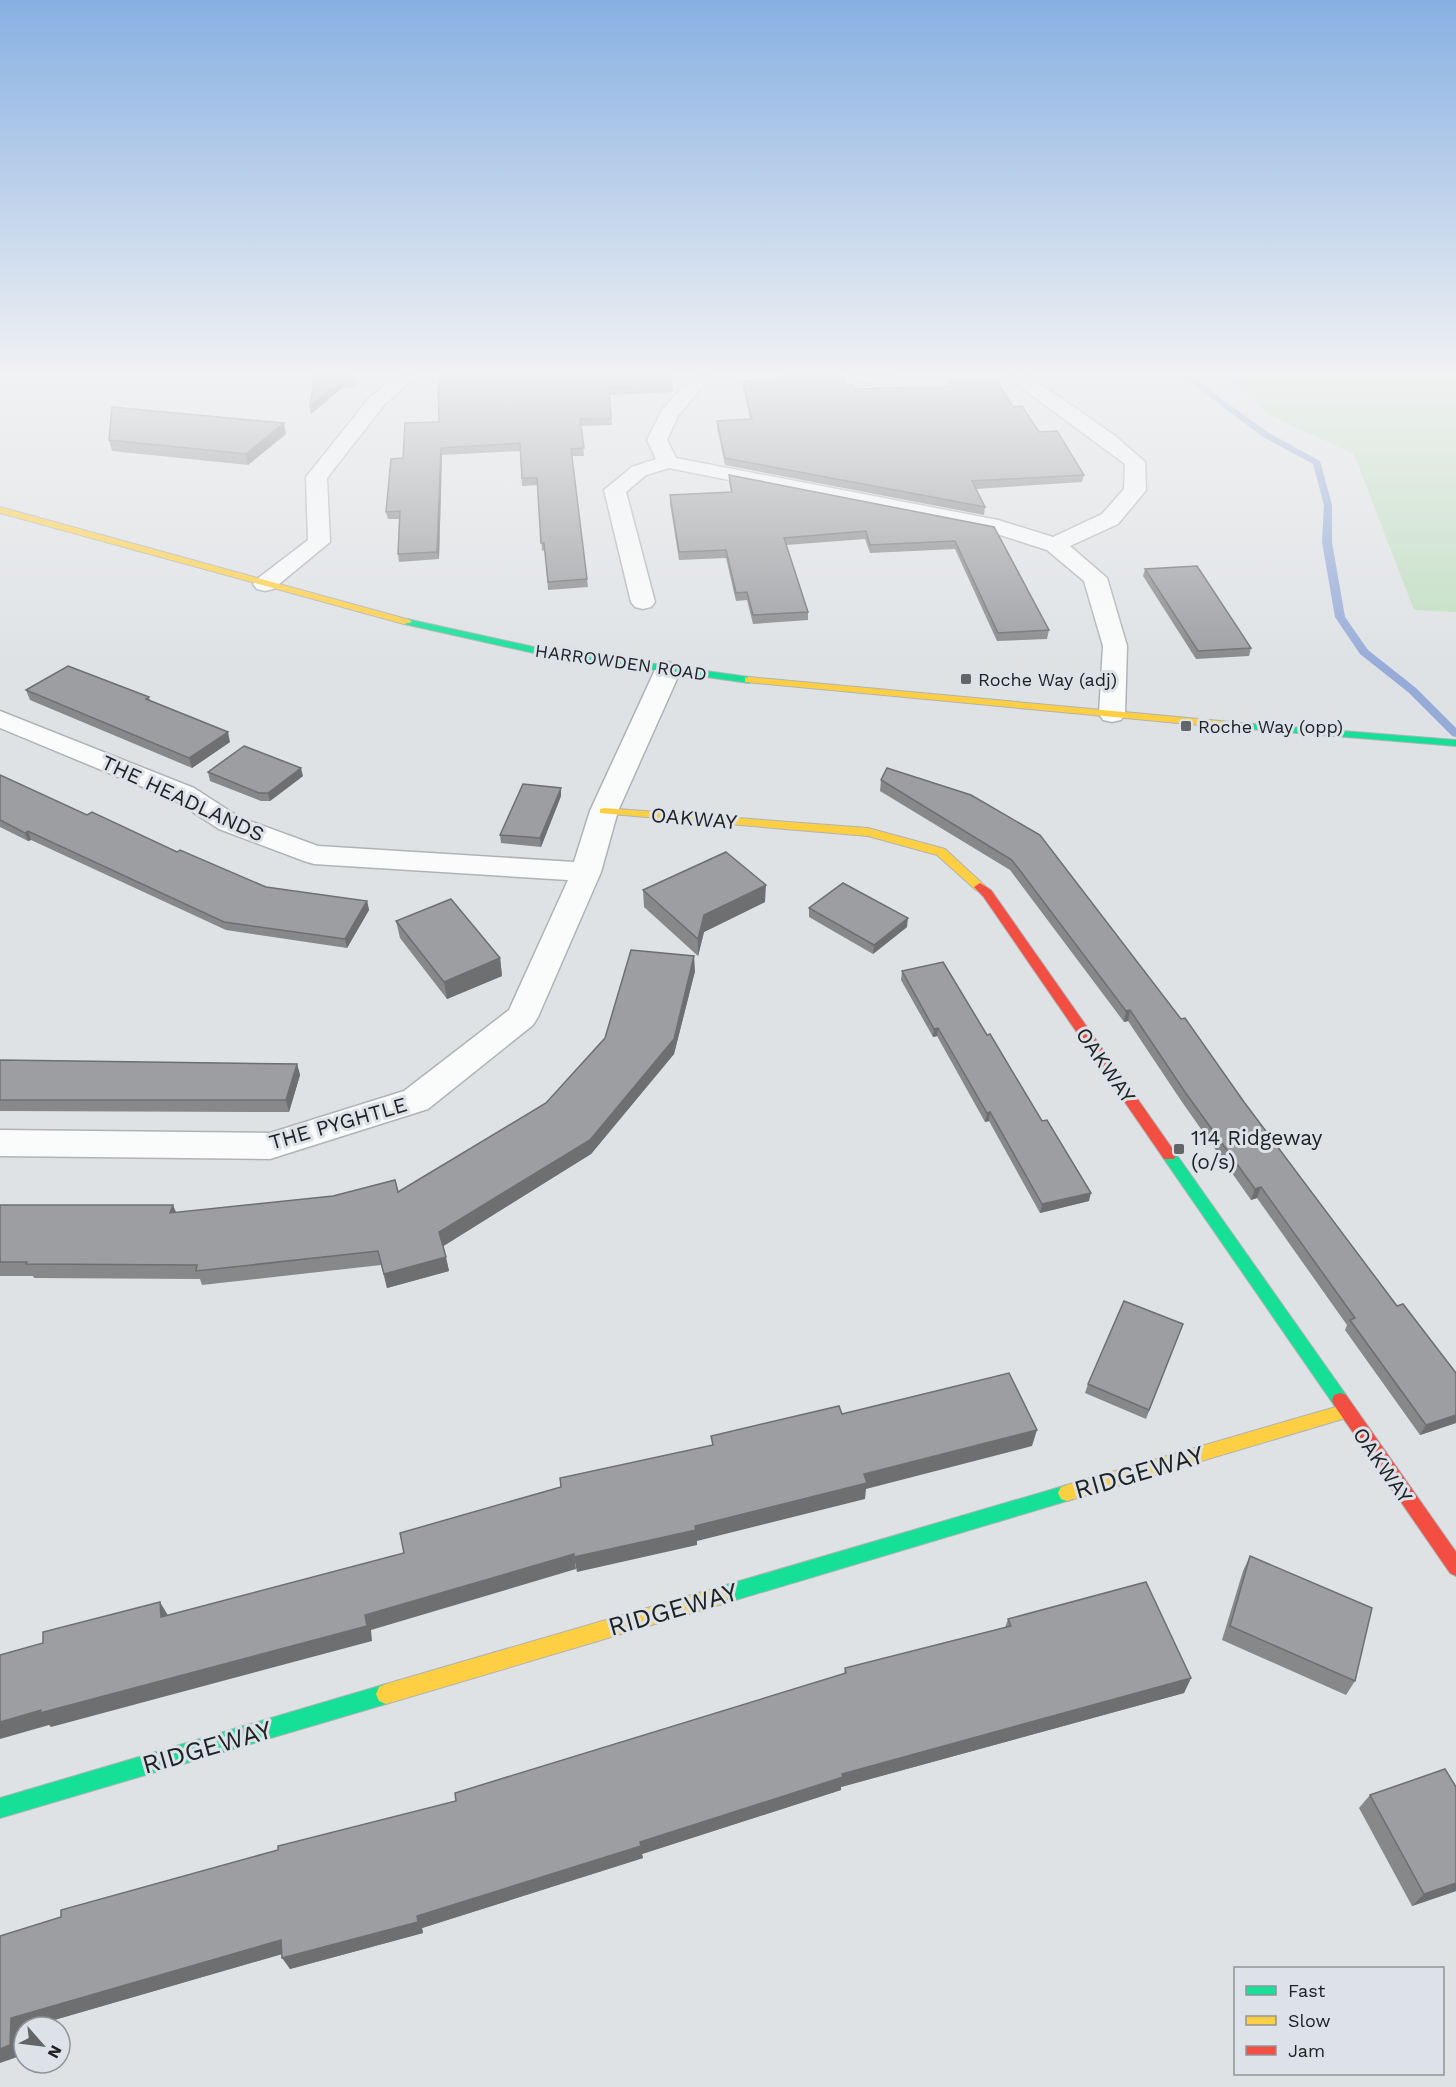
<svg xmlns="http://www.w3.org/2000/svg" width="1456" height="2087" viewBox="0 0 1456 2087" font-family="'Work Sans',sans-serif">
<rect width="100%" height="100%" fill="#dfe2e5"/>
<path fill="#c0dec0" d="M1226,376H1456V612L1414,610L1354,454L1271,416Z"/>
<g fill="none" stroke-linecap="round" stroke-linejoin="round">
<path fill="#96abd8" fill-rule="evenodd" d="M1182,376H1190L1269,433L1320,461L1332,505V542L1345,617L1368,650L1416,688L1456,728V737L1452,736L1408,692L1360,654L1335,617L1322,542L1324,505L1313,464L1263,437Z"/>
<g stroke="#b0b3b5" stroke-width="3">
<g id="street">
<path d="M397,376H417L384,405L327,478L330,542L273,589L265,591L257,589L253,584L257,579L308,540L306,477L370,397Z"/>
<path d="M692,376H711L678,416L667,440L676,458L998,520L1053,537L1102,514L1124,489L1125,464L1026,391L1009,376H1029L1114,435L1145,462L1146,490L1118,524L1070,546L1107,578L1127,646L1125,714L1121,720L1112,722L1103,720L1099,714L1103,646L1084,581L1047,550L994,533L669,468L646,475L626,492L655,602L651,607L643,609L635,607L631,602L604,490L632,467L656,459L647,440L662,410Z"/>
<path d="M852,376H895L897,379L895,383L888,385L854,380Z"/>
<path d="M668,662L677,665L681,670L618,811L601,872L538,1017L533,1025L428,1109L270,1159L0,1156V1130L270,1133L404,1091L509,1010L568,880L314,864L304,861L219,829L174,800L0,728V711L194,788L239,817L318,846L574,862L590,811L655,670L659,665Z"/>
</g>
</g>
<g stroke="#b0b3b5" stroke-width="2">
<g id="fast">
<path d="M407,619L534,647L749,677L754,680L749,683L534,653L404,624V620Z"/>
<path d="M1242,723L1456,740V746L1238,728L1237,726Z"/>
<path d="M1169,1150L1174,1151L1346,1395L1348,1400L1346,1405L1340,1407L1334,1405L1164,1159L1162,1155L1164,1151Z"/>
<path d="M1067,1485L1073,1487L1076,1493L1073,1499L1067,1501L719,1605L713,1602L710,1596L713,1590L719,1587Z"/>
<path d="M386,1684L393,1687L396,1694L393,1701L386,1704L0,1818V1798Z"/>
</g>
</g>
<g stroke="#b0b3b5" stroke-width="2">
<g id="slow">
<path d="M0,507L410,620L412,622L404,624L0,513Z"/>
<path d="M749,677L1242,723L1247,726L1242,729L745,682V678Z"/>
<path d="M604,808L868,828L945,849L986,887L980,891L976,890L937,855L868,836L600,813V809Z"/>
<path d="M1346,1404L1352,1406L1354,1411L1352,1416L1346,1418L1067,1501L1061,1499L1058,1493L1061,1487L1067,1485Z"/>
<path d="M719,1587L725,1590L728,1596L725,1602L719,1605L386,1704L379,1701L376,1694L379,1687L386,1684Z"/>
</g>
</g>
<g stroke="#b0b3b5" stroke-width="2">
<g id="jam">
<path d="M980,883L991,890L1174,1151L1176,1155L1174,1159H1164L983,896L974,887Z"/>
<path d="M1340,1393L1346,1395L1456,1552V1576L1450,1573L1334,1405L1332,1400L1334,1395Z"/>
</g>
</g>
<use href="#street" fill="#fafbfb" fill-rule="evenodd"/>
<use href="#fast" fill="#16e098" fill-rule="evenodd"/>
<use href="#slow" fill="#ffcf43" fill-rule="evenodd"/>
<use href="#jam" fill="#f24e42" fill-rule="evenodd"/>
</g>
<g fill="#86888a">
<path d="M315,376H356L355,387L342,388L311,414L310,406Z"/>
<path d="M438,376L672,385L673,392L610,395L612,425L581,426L584,456H572L588,587L548,590L545,550L542,551L538,485L522,486L520,451L442,455L439,559L399,562L398,554L399,519H388L386,512L403,458L439,422Z"/>
<path d="M781,376H841L847,385L855,389L949,386V383L1013,407L1084,475L1082,482L976,489L985,507L984,515L725,465L717,428V421L750,419L743,388V381L782,380Z"/>
<path d="M286,434L248,465L112,451L109,440Z"/>
<path d="M729,475L994,527L1049,630L1047,639L997,641L955,549L870,553L865,539L786,545L808,612V620L753,624L747,600L736,601L726,558L679,560L670,503V495L731,492L729,482Z"/>
<path d="M1145,569L1251,648L1249,656L1196,659L1143,576Z"/>
<path d="M26,690L149,697L150,701L230,742L192,768L30,700Z"/>
<path d="M208,772L303,776L270,801H261L210,781Z"/>
<path d="M0,775L87,815L266,887L367,901L369,910L347,948L226,930L31,840L28,841L0,827Z"/>
<path d="M881,780L971,795L1244,1102L1397,1306L1456,1373V1423L1420,1435L1345,1330L1347,1325L1257,1198L1251,1200L1182,1102L1128,1021L1124,1022L1010,870L880,791Z"/>
<path d="M561,796L541,847L501,843L500,835Z"/>
<path d="M643,890L765,902L704,932L698,956L644,907Z"/>
<path d="M809,908L907,927L873,954L809,917Z"/>
<path d="M396,921L500,958L502,976L447,999L400,938Z"/>
<path d="M695,971L674,1054L591,1154L443,1246L449,1271L387,1288L381,1265L202,1285L200,1279L34,1278L33,1276H0V1205L176,1213L398,1192L546,1103Z"/>
<path d="M902,971L1089,1201L1040,1213L989,1121L985,1122L937,1036L933,1037L901,980Z"/>
<path d="M0,1060L297,1064L300,1075L289,1112L0,1111Z"/>
<path d="M1183,1324L1146,1419L1085,1393L1088,1384Z"/>
<path d="M1250,1556L1355,1681L1346,1695L1222,1640L1243,1571Z"/>
<path d="M1008,1619L1191,1678L1184,1693L841,1787V1790L642,1854L643,1858L422,1928L423,1933L290,1969L282,1954L30,2027H24L23,2055L0,1936L456,1801L844,1674L845,1668L1005,1628Z"/>
<path d="M1456,1787V1891L1412,1906L1359,1808L1370,1795Z"/>
</g>
<g fill="#6d6f71">
<path d="M354,376H356L355,387L353,380Z"/>
<path d="M341,381L342,388L311,414L310,406Z"/>
<path d="M284,423L286,434L248,465L246,454Z"/>
<path d="M441,448L442,455L439,559L437,552Z"/>
<path d="M228,732L230,742L192,768L189,758Z"/>
<path d="M301,768L303,776L270,801L268,793Z"/>
<path d="M561,788V796L541,847L540,838Z"/>
<path d="M28,831L31,840L28,841L25,833Z"/>
<path d="M766,885L765,902L704,932L698,956V939L704,915Z"/>
<path d="M367,901L369,910L347,948L345,939Z"/>
<path d="M908,918L907,927L873,954L874,945Z"/>
<path d="M694,956L695,971L674,1054L591,1154L442,1247L439,1232Z"/>
<path d="M500,958L502,976L447,999L444,982Z"/>
<path d="M1130,1010L1128,1021L1124,1022L1126,1011Z"/>
<path d="M938,1028L937,1036L933,1037L934,1029Z"/>
<path d="M297,1064L300,1075L289,1112L286,1100Z"/>
<path d="M990,1112L989,1121L985,1122L987,1113Z"/>
<path d="M1261,1187L1257,1198L1251,1200L1255,1189Z"/>
<path d="M1091,1193L1089,1201L1040,1213L1042,1204Z"/>
<path d="M173,1205L179,1219L170,1213Z"/>
<path d="M446,1257L449,1271L387,1288L384,1274Z"/>
<path d="M1456,1415V1423L1420,1435L1426,1425Z"/>
<path d="M1037,1430L1032,1446L866,1489L865,1499L697,1541V1545L577,1572L574,1557L695,1526L864,1474Z"/>
<path d="M574,1554L576,1569L371,1630L372,1641L51,1727L49,1725L0,1739V1722Z"/>
<path d="M160,1602L169,1617H161Z"/>
<path d="M1191,1678L1184,1693L841,1787V1790L642,1854L643,1858L422,1928L423,1933L290,1969L282,1958L417,1916L842,1774Z"/>
<path d="M1456,1883V1891L1412,1906L1424,1894Z"/>
<path d="M281,1940L289,1952L30,2027H24L23,2055L0,2063V2049L11,2018Z"/>
</g>
<g fill="#9c9ea1" stroke="#6d6f71" stroke-width="1.5">
<path d="M315,376H354L353,380L341,381L310,406Z"/>
<path d="M438,376H670L672,385L609,388L611,418L580,419L584,448L571,449L587,579L548,582L544,543H541L537,478H522L520,443L441,448L437,552L398,554L400,511L386,512L391,459L403,458L405,423L439,422Z"/>
<path d="M784,376H841L847,385H853L855,389L950,386L949,383L997,381L1013,407L1022,406L1039,432L1057,431L1084,475L972,481L985,507L725,458L717,421L752,419L743,381L785,380Z"/>
<path d="M112,407L284,423L246,454L109,440Z"/>
<path d="M729,475L994,527L1049,630L998,633L955,541L870,545L866,531L784,538L808,612L753,615L747,592L736,593L726,550L679,552L670,495L732,492Z"/>
<path d="M1197,566L1251,648L1198,651L1145,569Z"/>
<path d="M68,666L149,697L146,699L228,732L189,758L26,690Z"/>
<path d="M244,746L301,768L268,793H259L208,772Z"/>
<path d="M887,768L971,795L1040,835L1181,1019L1185,1018L1244,1102L1397,1306L1403,1304L1456,1373V1415L1426,1425L1350,1320L1355,1318L1261,1187L1255,1189L1185,1092L1130,1010L1126,1011L1012,860L881,780Z"/>
<path d="M0,775L87,815L92,812L177,852L180,850L266,887L367,901L345,939L224,922L28,831L25,833L0,820Z"/>
<path d="M523,784L561,788L540,838L500,835Z"/>
<path d="M726,852L766,885L704,915L698,939L643,890Z"/>
<path d="M843,883L908,918L874,945L809,908Z"/>
<path d="M451,899L500,958L444,982L396,921Z"/>
<path d="M631,950L694,956L674,1039L590,1140L439,1232L446,1257L384,1274L378,1251L196,1271L197,1265L26,1264L27,1262H0V1205H173L170,1213L333,1196L395,1180L398,1192L546,1103L605,1038Z"/>
<path d="M943,962L987,1035L990,1034L1042,1121L1047,1120L1091,1193L1042,1204L990,1112L987,1113L938,1028L934,1029L902,971Z"/>
<path d="M0,1060L297,1064L286,1100H0Z"/>
<path d="M1124,1301L1183,1324L1149,1410L1088,1384Z"/>
<path d="M1009,1373L1037,1430L864,1474L867,1483L695,1526L696,1530L574,1557V1554L365,1615L367,1626L40,1713L41,1710L0,1722V1655L43,1643V1632L160,1602L161,1617L404,1553L400,1533L561,1487L560,1478L713,1445L711,1436L839,1406L842,1414Z"/>
<path d="M1250,1556L1372,1608L1355,1681L1230,1626Z"/>
<path d="M1146,1582L1191,1678L842,1774L843,1777L640,1842L641,1846L417,1916L418,1922L282,1958L281,1940L11,2018L10,2045L0,2049V1936L61,1917V1910L278,1850V1846L456,1801L455,1793L846,1673L845,1668L1011,1626L1008,1619Z"/>
<path d="M1445,1769L1456,1787V1883L1424,1894L1370,1795Z"/>
</g>
<linearGradient id="sky" x2="0" y2="1"><stop stop-color="#87b0e2"/><stop offset="0.56" stop-color="#f1f2f3"/><stop offset="1" stop-color="#f1f2f3" stop-opacity="0"/></linearGradient>
<rect width="1456" height="668" fill="url(#sky)"/>
<g fill="#636568" stroke="#dce2e8" stroke-width="2">
<rect x="960" y="673" width="12" height="12" rx="3"/>
<rect x="1180" y="720" width="12" height="12" rx="3"/>
<rect x="1173" y="1143" width="12" height="12" rx="3"/>
</g>
<g text-anchor="middle" dominant-baseline="central" stroke-width="6" stroke-linejoin="round" paint-order="stroke">
<g font-size="18" fill="#202224" stroke="#dce2e8">
<text transform="translate(621 662) rotate(8)">HARROWDEN ROAD</text>
</g>
<g font-size="18" fill="#202224" stroke="#dce2e8" text-anchor="start">
<text x="978" y="679">Roche Way (adj)</text>
<text x="1198" y="726">Roche Way (opp)</text>
</g>
<g font-size="21" fill="#202224" stroke="#dce2e8">
<text transform="translate(183 798) rotate(25)">THE HEADLANDS</text>
<text transform="translate(694 818) rotate(5)">OAKWAY</text>
<text transform="translate(1106 1065) rotate(55)">OAKWAY</text>
<text transform="translate(338 1123) rotate(-16)">THE PYGHTLE</text>
<text transform="translate(1383 1465) rotate(55)">OAKWAY</text>
</g>
<g font-size="21" fill="#202224" stroke="#dce2e8" text-anchor="start">
<text x="1191" y="1137">114 Ridgeway<tspan x="1191" dy="24">(o/s)</tspan></text>
</g>
<g font-size="26" fill="#202224" stroke="#dce2e8">
<text transform="translate(1139 1472) rotate(-16)">RIDGEWAY</text>
<text transform="translate(673 1609) rotate(-16)">RIDGEWAY</text>
<text transform="translate(207 1747) rotate(-16)">RIDGEWAY</text>
</g>
</g>
<rect x="1234" y="1967" width="210" height="108" fill="#dce2e8" stroke="#91959a" stroke-width="1.5"/>
<rect x="1246" y="1986" width="30" height="9" fill="#16e098" stroke="#91959a" stroke-width="1.5"/>
<text x="1288" y="1997" font-size="18" fill="#202224">Fast</text>
<rect x="1246" y="2016" width="30" height="9" fill="#ffcf43" stroke="#91959a" stroke-width="1.5"/>
<text x="1288" y="2027" font-size="18" fill="#202224">Slow</text>
<rect x="1246" y="2046" width="30" height="9" fill="#f24e42" stroke="#91959a" stroke-width="1.5"/>
<text x="1288" y="2057" font-size="18" fill="#202224">Jam</text>
<g transform="translate(42 2045) rotate(118)"><circle r="28" fill="#dce2e8" stroke="#91959a" stroke-width="1.5"/>
<path d="M0-4.5L10 22L0 15L-10 22Z" fill="#636568"/>
<text y="-9" font-size="16" font-weight="bold" text-anchor="middle" fill="#202224">N</text>
</g>
</svg>
